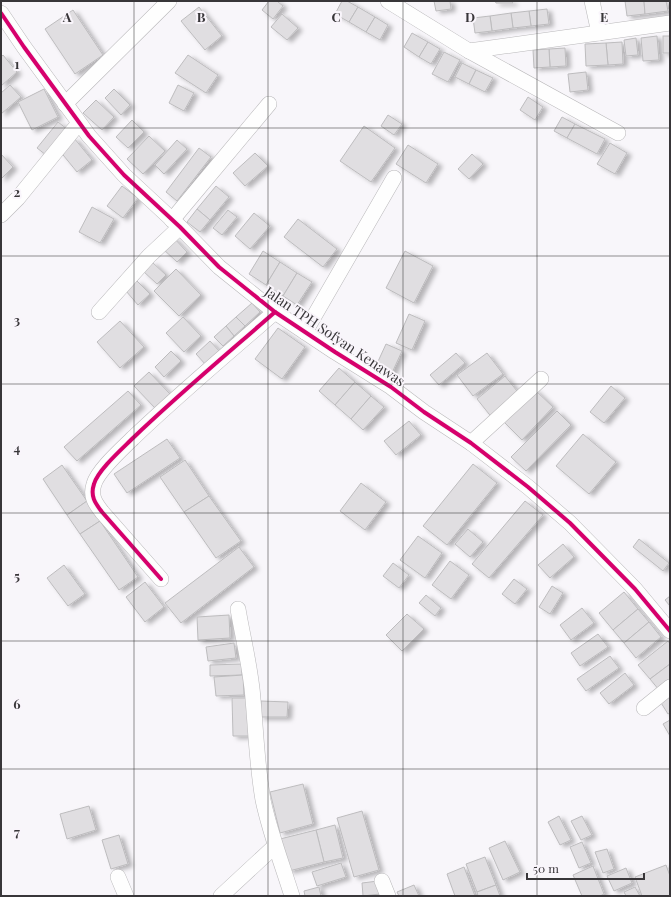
<svg xmlns="http://www.w3.org/2000/svg" width="671" height="897" viewBox="0 0 671 897" font-family="'Playfair Display',serif">
<defs>
<filter id="shadow"><feDropShadow dx="4.5" dy="2.5" stdDeviation="2" flood-color="#0004"/></filter>
</defs>
<rect width="100%" height="100%" fill="#f8f6fa"/>
<g fill="#e0dee1" stroke="#bdbcbe" filter="url(#shadow)">
<path d="M269,1H277L283,6L273,19L262,10Z"/>
<path d="M342,1H347L358,7L349,22L335,14Z"/>
<path d="M434,1H450L451,9L436,11Z"/>
<path d="M495,1H512L513,3H496Z"/>
<path d="M625,1H644L645,14L627,16Z"/>
<path d="M644,1H666L668,11L645,14Z"/>
<path d="M199,7L222,36L205,50L181,21Z"/>
<path d="M358,7L375,17L366,32L349,22Z"/>
<path d="M547,9L549,24L531,26L529,11Z"/>
<path d="M73,10L103,55L75,74L45,29Z"/>
<path d="M529,11L531,26L513,28L511,13Z"/>
<path d="M511,13L513,28L492,31L490,16Z"/>
<path d="M282,14L298,28L287,40L271,27Z"/>
<path d="M490,16L492,31L475,33L473,18Z"/>
<path d="M375,17L388,25L380,40L366,32Z"/>
<path d="M412,33L428,42L419,57L404,47Z"/>
<path d="M657,36L659,60L643,61L641,38Z"/>
<rect x="663" y="36" width="7" height="17"/>
<path d="M636,38L638,55L626,56L624,40Z"/>
<path d="M428,42L440,49L431,64L419,57Z"/>
<path d="M622,42L623,64L608,65L606,43Z"/>
<path d="M606,43L608,65L586,66L585,44Z"/>
<path d="M565,48L566,66L550,67L549,49Z"/>
<path d="M549,49L550,67L534,68L533,50Z"/>
<path d="M444,52L460,60L448,82L432,74Z"/>
<path d="M3,55L17,72L1,86V57Z"/>
<path d="M188,55L218,75L206,93L175,73Z"/>
<path d="M462,63L476,70L469,84L455,77Z"/>
<path d="M476,70L493,78L485,92L469,84Z"/>
<path d="M586,72L588,90L570,92L568,74Z"/>
<path d="M10,85L21,97L1,114V93Z"/>
<path d="M178,85L194,93L184,111L169,103Z"/>
<path d="M44,89L58,117L32,130L18,102Z"/>
<path d="M114,89L130,105L121,115L105,98Z"/>
<path d="M528,97L543,107L535,120L520,110Z"/>
<path d="M96,100L114,117L102,130L83,113Z"/>
<path d="M388,115L402,124L394,135L381,126Z"/>
<path d="M562,117L575,124L567,138L554,131Z"/>
<path d="M132,120L144,132L128,148L116,137Z"/>
<path d="M58,122L67,129L46,155L37,148Z"/>
<path d="M575,124L605,139L597,154L567,138Z"/>
<path d="M364,126L395,148L371,182L340,161Z"/>
<path d="M149,136L165,151L143,174L127,159Z"/>
<path d="M74,138L92,160L77,172L59,150Z"/>
<path d="M177,140L187,149L164,174L155,165Z"/>
<path d="M610,143L627,153L615,174L597,164Z"/>
<path d="M408,145L438,164L426,183L396,164Z"/>
<path d="M199,148L211,157L177,201L166,192Z"/>
<path d="M255,153L268,166L245,186L233,173Z"/>
<path d="M1,154L13,167L1,179Z"/>
<path d="M472,154L483,164L469,179L458,169Z"/>
<path d="M122,186L138,198L123,218L107,206Z"/>
<path d="M216,186L229,197L210,220L197,209Z"/>
<path d="M92,207L114,219L100,243L79,232Z"/>
<path d="M197,209L210,220L200,232L187,222Z"/>
<path d="M228,210L237,217L222,235L213,228Z"/>
<path d="M254,213L270,226L250,249L235,236Z"/>
<path d="M298,219L337,249L323,267L284,237Z"/>
<path d="M173,237L187,252L177,262L162,248Z"/>
<path d="M263,251L280,262L266,285L249,274Z"/>
<path d="M405,251L433,266L414,303L386,288Z"/>
<path d="M152,262L166,275L157,284L143,271Z"/>
<path d="M280,262L297,273L283,296L266,285Z"/>
<path d="M176,269L201,295L179,316L154,291Z"/>
<path d="M297,273L312,282L297,305L283,296Z"/>
<path d="M137,281L150,294L138,305L126,291Z"/>
<path d="M252,303L260,312L245,326L236,317Z"/>
<path d="M409,314L425,321L412,350L396,343Z"/>
<path d="M183,317L201,336L184,352L166,333Z"/>
<path d="M236,317L245,326L234,336L226,326Z"/>
<path d="M120,321L144,347L120,368L97,342Z"/>
<path d="M226,326L234,336L223,346L214,337Z"/>
<path d="M278,328L305,347L282,379L255,359Z"/>
<path d="M210,341L220,352L206,365L196,354Z"/>
<path d="M386,344L402,351L391,375L375,368Z"/>
<path d="M171,351L181,361L164,377L155,367Z"/>
<path d="M456,353L465,363L439,385L430,375Z"/>
<path d="M487,353L503,374L473,396L457,375Z"/>
<path d="M339,368L355,382L335,405L319,391Z"/>
<path d="M149,372L170,394L155,408L134,386Z"/>
<path d="M505,376L521,396L493,419L477,399Z"/>
<path d="M355,382L371,396L351,419L335,405Z"/>
<path d="M611,386L625,398L604,423L590,412Z"/>
<path d="M534,389L553,407L522,440L503,421Z"/>
<path d="M128,391L141,405L77,461L64,447Z"/>
<path d="M371,396L384,407L363,430L351,419Z"/>
<path d="M557,411L571,425L526,471L511,457Z"/>
<path d="M409,421L421,435L396,455L384,441Z"/>
<path d="M583,434L616,462L589,494L556,466Z"/>
<path d="M167,439L180,458L127,493L114,474Z"/>
<path d="M185,460L209,496L184,512L160,477Z"/>
<path d="M473,464L497,483L447,545L423,526Z"/>
<path d="M62,465L87,501L67,515L43,479Z"/>
<path d="M361,483L386,502L365,530L340,511Z"/>
<path d="M209,496L241,541L216,558L184,512Z"/>
<path d="M87,501L100,521L80,534L67,515Z"/>
<path d="M525,501L543,515L489,578L472,564Z"/>
<path d="M100,521L138,577L119,590L80,534Z"/>
<path d="M468,529L483,542L470,557L455,544Z"/>
<path d="M418,536L442,553L425,578L400,560Z"/>
<path d="M639,539L669,563L663,571L633,547Z"/>
<path d="M563,544L574,557L550,578L538,565Z"/>
<path d="M239,547L254,567L181,623L165,603Z"/>
<path d="M450,561L469,575L451,599L432,585Z"/>
<path d="M393,563L409,575L399,588L383,576Z"/>
<path d="M64,565L85,594L68,606L47,578Z"/>
<path d="M514,579L527,589L515,604L502,594Z"/>
<path d="M145,582L164,607L145,622L126,597Z"/>
<path d="M552,586L563,593L550,614L539,607Z"/>
<path d="M624,592L638,609L613,630L599,613Z"/>
<path d="M426,595L441,608L435,616L419,603Z"/>
<path d="M670,596V606L665,600Z"/>
<path d="M582,608L594,623L571,640L560,625Z"/>
<path d="M638,609L649,622L624,643L613,630Z"/>
<path d="M407,614L424,629L402,651L386,635Z"/>
<path d="M229,615L230,638L198,640L197,617Z"/>
<path d="M649,622L661,637L636,658L624,643Z"/>
<path d="M598,634L608,647L580,666L571,653Z"/>
<path d="M668,641L670,644V664L650,679L638,665Z"/>
<path d="M234,643L236,658L208,661L206,647Z"/>
<path d="M610,656L619,668L586,691L577,679Z"/>
<path d="M242,664V675L210,676V665Z"/>
<path d="M670,664V682L659,690L650,679Z"/>
<path d="M625,673L634,685L609,704L600,693Z"/>
<path d="M243,675L244,695L216,696L214,677Z"/>
<path d="M670,691V713L668,714L658,698Z"/>
<path d="M232,698H248L249,736H233Z"/>
<path d="M261,701L288,702L287,717H260Z"/>
<path d="M670,720V736L663,724Z"/>
<path d="M303,784L313,824L280,833L270,792Z"/>
<path d="M89,806L96,830L67,839L60,814Z"/>
<path d="M362,811L379,870L354,877L337,818Z"/>
<path d="M559,816L571,840L560,845L548,822Z"/>
<path d="M582,816L592,835L581,840L571,821Z"/>
<path d="M335,825L343,858L324,862L316,830Z"/>
<path d="M316,830L324,862L289,871L280,839Z"/>
<path d="M119,835L128,864L111,869L102,840Z"/>
<path d="M505,841L520,872L503,880L489,848Z"/>
<path d="M582,842L591,863L579,868L570,847Z"/>
<path d="M607,849L614,869L603,873L595,852Z"/>
<path d="M485,857L496,885L477,892L466,864Z"/>
<path d="M341,863L346,877L317,886L312,872Z"/>
<path d="M666,865L670,876V896H642L635,877Z"/>
<path d="M593,866L604,894L600,896H582L573,875Z"/>
<path d="M464,867L475,896H455L447,874Z"/>
<path d="M626,868L632,883L614,891L607,876Z"/>
<path d="M378,881L380,894L363,896L362,883Z"/>
<path d="M414,885L419,896H399L397,892Z"/>
<path d="M496,885L500,896H478L477,892Z"/>
<path d="M319,887L321,896H305L304,891Z"/>
<path d="M635,887L640,896H626L624,892Z"/>
</g>
<g fill="none" stroke-linecap="round" stroke-linejoin="round">
<g stroke="#b9b8ba" stroke-width="16">
<g id="street">
<path d="M388,1L469,51L618,133"/>
<path d="M592,1L599,33"/>
<path d="M1,13L24,47L89,136L124,175L180,227L219,267L275,312L335,352L391,387L424,412L471,443L528,487L570,523L635,589L670,631"/>
<path d="M469,51L670,23"/>
<path d="M65,104L169,1"/>
<path d="M1,215L18,198L79,123"/>
<path d="M172,220L269,104"/>
<path d="M99,312L149,256L180,227"/>
<path d="M305,332L394,178"/>
<path d="M471,443L541,379"/>
<path d="M161,579L102,512C95,503 90,496 94,484C98,470 122,449 133,438C179,394 227,354 275,312"/>
<path d="M238,609C243,639 251,669 253,699C256,733 257,766 263,800C270,833 282,864 292,896"/>
<path d="M644,708L670,687"/>
<path d="M118,877L126,896"/>
<path d="M382,881L388,896"/>
<path d="M221,896L275,846"/>
</g>
</g>
<use href="#street" stroke="#fefefe" stroke-width="15"/>
<g stroke="#f9f5fb" stroke-width="6">
<g id="cycleway">
<path d="M1,13L24,47L89,136L124,175L180,227L219,267L275,312L335,352L391,387L424,412L471,443L528,487L570,523L635,589L670,631"/>
<path d="M161,579L102,512C95,503 90,496 94,484C98,470 122,449 133,438C179,394 227,354 275,312"/>
</g>
</g>
<use href="#cycleway" stroke="#d6006c" stroke-width="4"/>
</g>
<path fill="none" stroke="#383639" stroke-width="1" stroke-opacity="0.55" d="M134,1V896M268,1V896M403,1V896M537,1V896M1,128H670M1,256H670M1,384H670M1,513H670M1,641H670M1,769H670"/>
<g text-anchor="middle" dominant-baseline="central" stroke-width="4" stroke-linejoin="round" paint-order="stroke">
<g font-size="14" fill="#383639" stroke="#f9f5fb">
<text transform="translate(335 336) rotate(34)">Jalan TPH Sofyan Kenawas</text>
</g>
</g>
<g font-size="13" text-anchor="middle" font-weight="bold" fill="#383639" stroke="#f9f5fb" stroke-width="4" stroke-linejoin="round" paint-order="stroke">
<text x="67" y="22">A</text>
<text x="201" y="22">B</text>
<text x="336" y="22">C</text>
<text x="470" y="22">D</text>
<text x="604" y="22">E</text>
<text x="17" y="69">1</text>
<text x="17" y="197">2</text>
<text x="17" y="325">3</text>
<text x="17" y="453">4</text>
<text x="17" y="581">5</text>
<text x="17" y="709">6</text>
<text x="17" y="837">7</text>
</g>
<rect width="671" height="897" fill="none" stroke="#383639" stroke-width="4"/>
<path d="M527 873v6h117v-6" fill="none" stroke="#383639" stroke-width="2"/>
<text x="533" y="873" font-size="12" fill="#383639" stroke="#f9f5fb" stroke-width="3" paint-order="stroke">50 m</text>
</svg>
